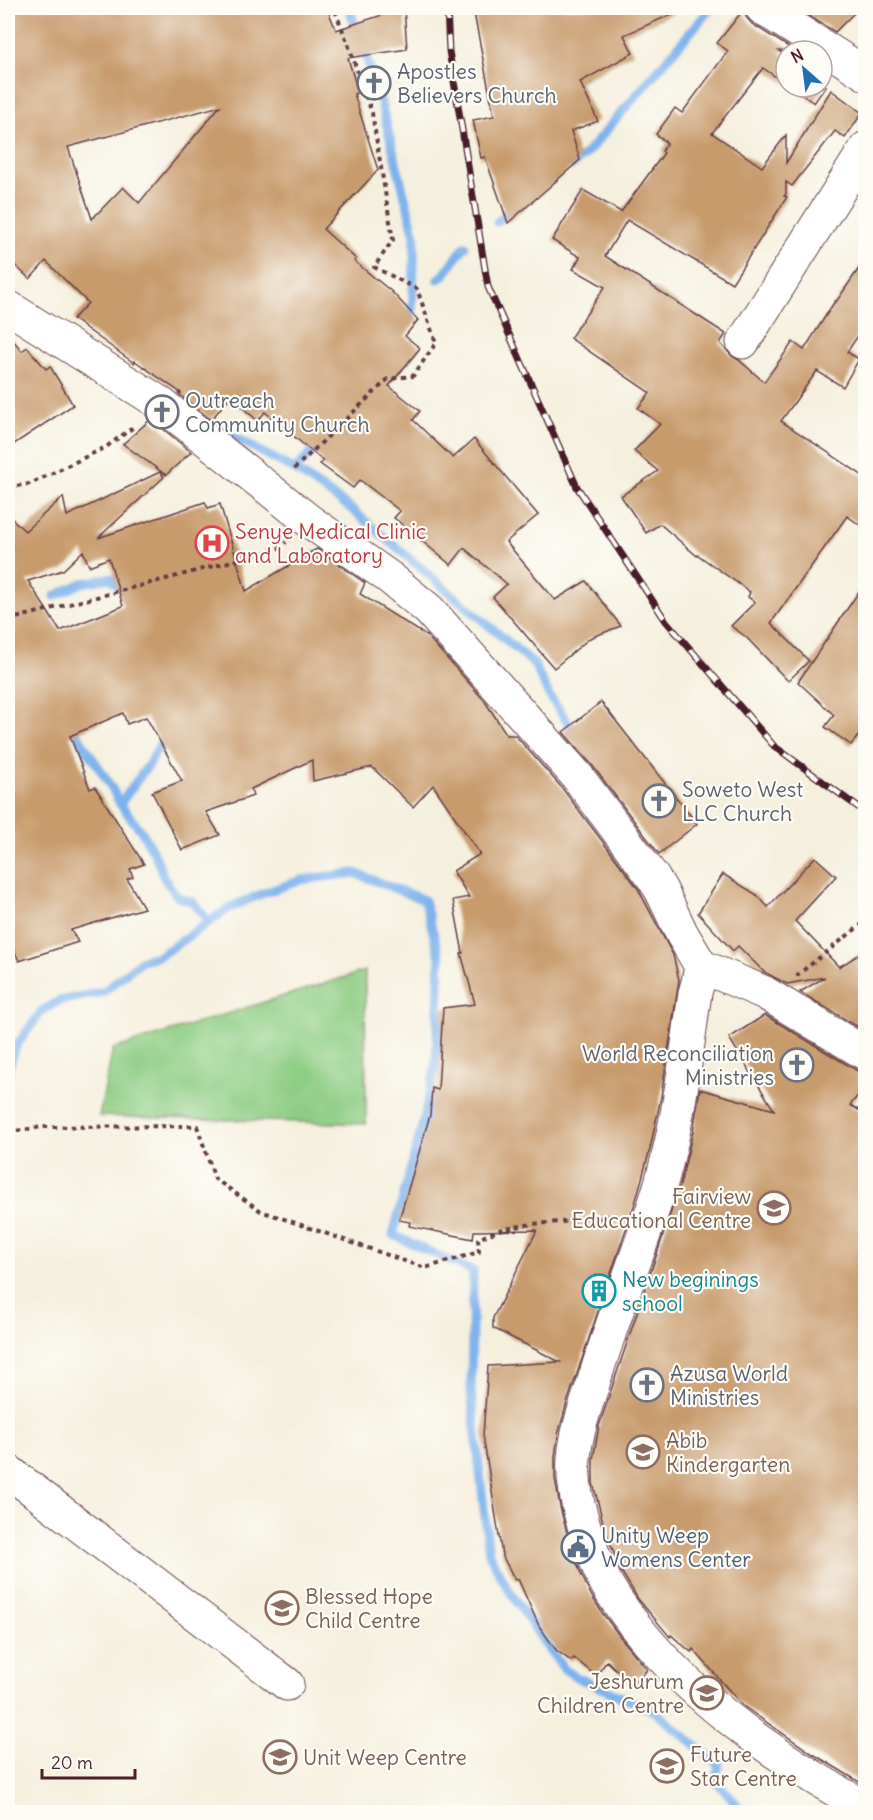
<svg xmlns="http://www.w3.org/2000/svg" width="873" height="1820" viewBox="0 0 873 1820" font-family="Delius,sans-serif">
<rect width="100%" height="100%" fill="#fdfcf7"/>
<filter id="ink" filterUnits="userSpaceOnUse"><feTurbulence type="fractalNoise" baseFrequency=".0167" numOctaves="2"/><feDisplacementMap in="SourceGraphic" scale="12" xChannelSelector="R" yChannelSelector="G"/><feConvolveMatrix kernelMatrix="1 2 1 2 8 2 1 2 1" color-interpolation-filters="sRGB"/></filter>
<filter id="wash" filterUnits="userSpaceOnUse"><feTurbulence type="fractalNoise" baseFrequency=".008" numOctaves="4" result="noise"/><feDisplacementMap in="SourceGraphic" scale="24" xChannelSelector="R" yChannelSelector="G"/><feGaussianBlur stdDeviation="1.35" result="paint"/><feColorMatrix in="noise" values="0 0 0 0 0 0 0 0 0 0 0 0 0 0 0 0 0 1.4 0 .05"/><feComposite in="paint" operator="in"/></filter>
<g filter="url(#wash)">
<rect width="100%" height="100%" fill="#f5f0de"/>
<path fill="#8ecd84" stroke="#6c7658" stroke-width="1.5" d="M365,971L366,1124L99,1116L113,1049Z"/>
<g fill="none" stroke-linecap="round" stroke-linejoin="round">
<g stroke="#7fb3ed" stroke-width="9">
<path d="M349,8L378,91L415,236L412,314L407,325"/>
<path d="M572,165L586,154L711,8"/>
<path d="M497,222L515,208"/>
<path d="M438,279L443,276L465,246"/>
<path d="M209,423L295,470L349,507L534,664L549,695L577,736"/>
<path d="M295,470L320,443"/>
<path d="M55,596L82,583L110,578L125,591"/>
<path d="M71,723C86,751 107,775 120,804"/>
<path d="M165,734L151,761L120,804L142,832L155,855L164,878L178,897L193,902L209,922"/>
<path d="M8,1071L16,1046L42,1011L59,1001L103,992L142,960L159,956L231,907L264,893L301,880L355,873L424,900L440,957L436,1063L425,1115L393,1235L473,1271L471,1391L489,1554L510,1592L547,1647L564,1669L578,1678L654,1711L719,1765L716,1781L744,1812"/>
</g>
</g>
<g id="blocks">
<g fill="#c89b6d" fill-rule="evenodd">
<path d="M8,8H327L336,30L404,8L407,49L348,58L358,92L354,94L378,170L323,229L356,259L354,261L392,292L418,320L405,336L420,348L389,386L420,411L413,420L453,458L474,439L538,515L506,542L555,600L586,581L621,626L590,638L554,668L493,597L507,584L464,548L451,565L394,518L400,511L360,480L353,488L320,464L323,461L265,412L258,421L230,397L211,420L179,394L181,393L135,361L134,363L73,319L88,303L46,261L30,279L8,259ZM220,106L139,203L123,187L92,219L68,147Z"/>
<path d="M473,8H686L624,35L633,53L580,82L598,121L571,131L580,160L508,223L485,157L481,158L473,120L494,116Z"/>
<path d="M796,8H859L835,32Z"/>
<path d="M744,9L746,17L752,24L795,51H779L786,56V84L763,68L712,133L762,167L786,135V163L831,90L862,113L845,138L835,131L792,186L786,182V194L784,196L787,197L732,283L627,220L605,256L726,334L720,343L733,357L739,360L764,382L793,342L804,350L835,301L836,302L866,258V324L847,352L859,359L843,387L817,371L781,421L866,478V529L847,516L771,623L809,661L788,681L746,637L731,626L755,602L748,597L750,592L698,555L697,556L660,524L646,533L621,496L658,471L634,451L660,424L638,408L650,393L570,338L605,287L573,269L580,257L552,240L583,190L621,212L664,153L662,151L667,143L656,134L675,108L682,113L728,51L717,43Z"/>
<path d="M822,83L826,86L814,103L791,87H822Z"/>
<path d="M8,334L22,351L27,347L46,369L50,366L73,405L8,448Z"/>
<path d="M151,419L191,452L166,475L123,444Z"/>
<path d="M160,472L164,477L98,538L205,502L208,508L220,504L246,591L317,549L365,583L360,594L427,636L484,700L507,735H515L562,788L637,887L673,955L679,980L661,1097L650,1149L636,1200L566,1406L558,1435L555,1457V1478L560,1507L571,1548L581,1574L591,1595L603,1614L622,1639L647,1669L641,1678L639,1676L632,1685L607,1661L596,1676L574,1658L571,1661L556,1650L539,1626L518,1579L515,1580L502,1555L483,1435L488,1366L560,1362L493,1328V1318L537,1230L474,1231L473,1239L409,1226L410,1222L399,1220L430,1115L432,1088L438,1090L443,1008L475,1004L461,953H463L453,900L469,897L453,871L480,854L433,785L413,807L372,767L313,781L312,760L251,789L253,796L206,812L220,835L182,850L152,792L182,781L146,717L127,724L123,713L70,736L90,789L95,787L144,864L130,869L133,877L127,879L144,908L71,930L78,942L19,961L8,935V546H12L8,515L25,531L63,497L67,516ZM83,551L89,566L109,558L123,606L60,631L28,581L63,570Z"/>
<path d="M866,581V726L851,745L825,727L834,715L798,682Z"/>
<path d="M601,702L697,824L659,854L592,765L563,732Z"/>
<path d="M815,857L836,876L795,921L839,967L866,950V1032L800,992L825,977L787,984L764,972L738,946L733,951L698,913L723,874L757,895L768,907Z"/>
<path d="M765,1015L856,1070L866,1073V1086L850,1105L866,1114V1786L813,1754L753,1713L742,1705L693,1649L691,1652L671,1635L670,1637L638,1599L621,1571L605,1530L593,1483V1459L599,1426L680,1185L693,1131L700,1089L774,1110L729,1038Z"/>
</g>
</g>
</g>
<g filter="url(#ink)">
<use href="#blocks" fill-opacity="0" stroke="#643e46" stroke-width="1.5"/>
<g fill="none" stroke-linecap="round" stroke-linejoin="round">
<g stroke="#643e46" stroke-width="35">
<g id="street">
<path d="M762,8L866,74"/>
<path d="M8,307L160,403L308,520L390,578L429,610L577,776L652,876L661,890L682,934L701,966L698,982L695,993C685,1064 677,1137 654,1206C634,1265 611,1324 593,1384C585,1408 576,1433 574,1458C572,1483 578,1506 585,1529C590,1546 596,1563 604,1579C612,1596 625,1612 636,1627C697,1704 781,1760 866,1808"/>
<path d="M743,342L866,148"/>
<path d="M701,966L765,993L866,1054"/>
<path d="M8,1471L287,1684"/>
</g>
</g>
<g stroke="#643e46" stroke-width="4" stroke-dasharray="4.5 4.5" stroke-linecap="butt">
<path d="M294,469L388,379L413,376L436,343L417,289L374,267L393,240L372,113L348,44L334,8"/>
<path d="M8,487L30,484L106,447L135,426"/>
<path d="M8,620L181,575L280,548L286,542"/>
<path d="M796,976L866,921"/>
<path d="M8,1132L42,1127L197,1126L215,1179L261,1211L425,1268L479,1252L478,1239L499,1230L532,1224L589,1220L616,1215"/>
</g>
<use href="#street" stroke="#fff" stroke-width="33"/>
<g stroke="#4a1f2b" stroke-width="7">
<path id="rail" d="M447,8L449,51L488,287L577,487L666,621L774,746L866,813"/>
</g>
<use href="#rail" stroke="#fdfcf7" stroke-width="4.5" stroke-dasharray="14" stroke-linecap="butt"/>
</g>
</g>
<defs>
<g id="church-ring" transform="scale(1.725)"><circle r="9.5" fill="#fdfcf7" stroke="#6b7280" stroke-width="1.5"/><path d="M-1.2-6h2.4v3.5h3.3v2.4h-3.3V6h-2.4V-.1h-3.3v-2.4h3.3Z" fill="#6b7280"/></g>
<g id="hospital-ring" transform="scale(1.725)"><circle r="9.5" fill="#fdfcf7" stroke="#e0444e" stroke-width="1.5"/><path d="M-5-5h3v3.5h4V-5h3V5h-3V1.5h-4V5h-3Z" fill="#e0444e"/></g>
<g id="school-ring" transform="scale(1.725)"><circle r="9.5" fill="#fdfcf7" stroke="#8d6e63" stroke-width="1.5"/><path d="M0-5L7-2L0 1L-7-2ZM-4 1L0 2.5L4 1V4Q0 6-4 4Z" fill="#8d6e63"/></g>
<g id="building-ring" transform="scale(1.725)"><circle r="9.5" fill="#fdfcf7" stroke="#0f9aa8" stroke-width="1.5"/><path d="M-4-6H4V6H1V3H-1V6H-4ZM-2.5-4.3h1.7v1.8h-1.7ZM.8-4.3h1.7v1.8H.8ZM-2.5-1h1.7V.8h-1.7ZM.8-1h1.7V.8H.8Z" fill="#0f9aa8"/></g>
<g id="civic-ring" transform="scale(1.725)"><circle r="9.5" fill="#fdfcf7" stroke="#5c6f8a" stroke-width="1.5"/><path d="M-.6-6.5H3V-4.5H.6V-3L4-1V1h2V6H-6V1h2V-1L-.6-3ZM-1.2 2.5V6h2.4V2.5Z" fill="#5c6f8a"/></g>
</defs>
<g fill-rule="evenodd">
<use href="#church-ring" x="374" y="83"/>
<use href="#church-ring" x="162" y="412"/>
<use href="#hospital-ring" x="212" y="543"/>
<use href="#church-ring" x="659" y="801"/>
<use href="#church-ring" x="797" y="1065"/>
<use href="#school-ring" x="774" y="1208"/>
<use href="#building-ring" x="599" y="1291"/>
<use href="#church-ring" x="647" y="1385"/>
<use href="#school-ring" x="643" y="1452"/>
<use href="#civic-ring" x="578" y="1547"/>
<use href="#school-ring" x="282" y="1608"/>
<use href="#school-ring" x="707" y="1693"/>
<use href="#school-ring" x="280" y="1757"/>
<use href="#school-ring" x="667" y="1766"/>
</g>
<g text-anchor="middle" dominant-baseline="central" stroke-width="4.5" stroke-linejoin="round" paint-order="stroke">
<g font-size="21" fill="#5b616d" stroke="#fdfcf7" text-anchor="start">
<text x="397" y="71">Apostles<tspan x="397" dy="24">Believers Church</tspan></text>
<text x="185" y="400">Outreach<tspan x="185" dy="24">Community Church</tspan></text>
<text x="682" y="789">Soweto West<tspan x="682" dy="24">LLC Church</tspan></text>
<text x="774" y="1053" text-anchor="end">World Reconciliation<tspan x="774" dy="24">Ministries</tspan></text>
<text x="670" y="1373">Azusa World<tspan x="670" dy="24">Ministries</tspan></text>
</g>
<g font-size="21" fill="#be3a42" stroke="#fdfcf7" text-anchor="start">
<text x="235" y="531">Senye Medical Clinic<tspan x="235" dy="24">and Laboratory</tspan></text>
</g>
<g font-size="21" fill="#785e54" stroke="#fdfcf7" text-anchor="start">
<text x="751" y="1196" text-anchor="end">Fairview<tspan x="751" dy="24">Educational Centre</tspan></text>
<text x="666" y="1440">Abib<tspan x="666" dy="24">Kindergarten</tspan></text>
<text x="305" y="1596">Blessed Hope<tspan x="305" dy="24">Child Centre</tspan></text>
<text x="684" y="1681" text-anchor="end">Jeshurum<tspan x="684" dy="24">Children Centre</tspan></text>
<text x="690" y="1754">Future<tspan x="690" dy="24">Star Centre</tspan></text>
<text x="303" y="1757">Unit Weep Centre</text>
</g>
<g font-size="21" fill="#0d838f" stroke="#fdfcf7" text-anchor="start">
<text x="622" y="1279">New beginings<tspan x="622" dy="24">school</tspan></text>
</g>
<g font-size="21" fill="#4e5e75" stroke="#fdfcf7" text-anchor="start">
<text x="601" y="1535">Unity Weep<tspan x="601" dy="24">Womens Center</tspan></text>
</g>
</g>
<rect width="873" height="1820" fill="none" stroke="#fdfcf7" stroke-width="30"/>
<g transform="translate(804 69) rotate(332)"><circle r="28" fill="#fdfcf7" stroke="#b5a4a5" stroke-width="1.5"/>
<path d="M0-4.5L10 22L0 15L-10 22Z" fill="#1f6fb2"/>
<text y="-9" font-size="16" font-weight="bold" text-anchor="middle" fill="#4a1f2b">N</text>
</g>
<path d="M42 1769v9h93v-9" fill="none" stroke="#4a1f2b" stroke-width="3"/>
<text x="51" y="1769" font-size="18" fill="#4a1f2b" stroke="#fdfcf7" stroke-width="4.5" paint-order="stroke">20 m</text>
</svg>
